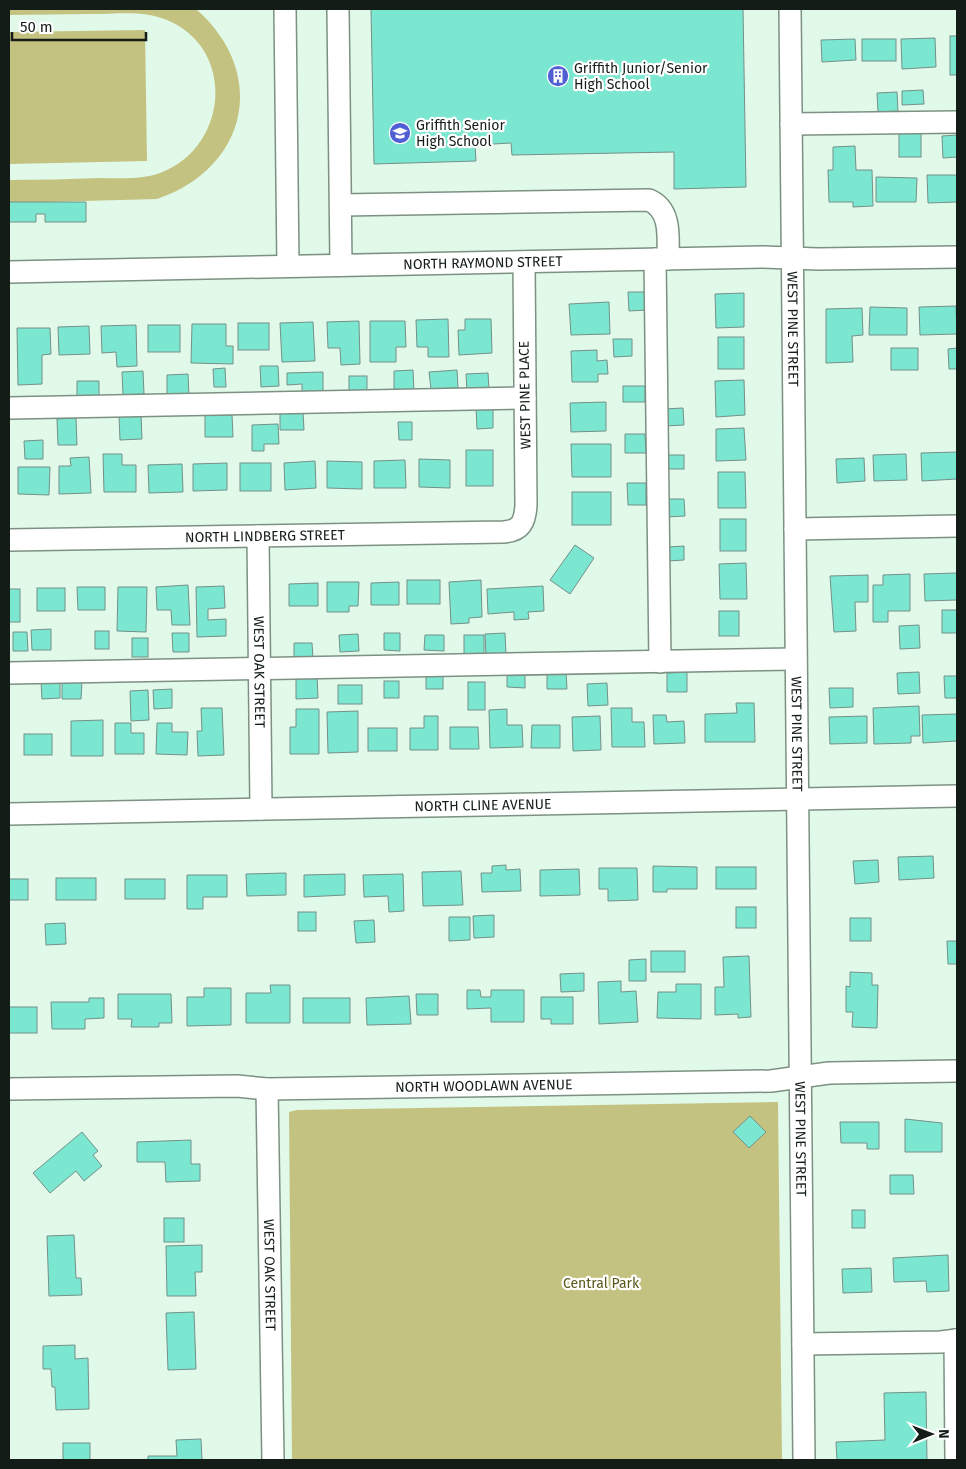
<svg xmlns="http://www.w3.org/2000/svg" width="966" height="1469" viewBox="0 0 966 1469" font-family="'Fira Sans',sans-serif">
<rect width="100%" height="100%" fill="#e1f9e8"/>
<g fill="#c4c281">
<path d="M9,9H196C269,73 248,168 157,199L9,203V180C39,180 69,179 100,178C120,178 141,180 160,173C228,148 237,49 167,20C144,10 117,14 92,14C64,14 37,15 9,15Z"/>
<path d="M145,30L147,161L9,164V32Z"/>
<path d="M778,1102L782,1460H292L289,1112L297,1110Z"/>
</g>
<g fill="#7be7d1" stroke="#749089">
<path d="M371,9H743L746,187L674,189V152L512,155L511,143L475,145L476,161L374,164Z"/>
<rect x="950" y="36" width="7" height="39"/>
<path d="M935,38L936,67L902,69L901,39Z"/>
<path d="M855,39L856,60L822,62L821,40Z"/>
<rect x="862" y="39" width="34" height="22"/>
<path d="M923,90L924,104L902,105V91Z"/>
<path d="M897,92L898,111L878,112L877,93Z"/>
<rect x="899" y="133" width="22" height="24"/>
<path d="M957,135V157L943,158L942,136Z"/>
<path d="M855,146L856,170H872L873,206L853,207V202H829L828,170H833V147Z"/>
<path d="M927,175H957V202L928,203Z"/>
<path d="M876,177L917,178L916,202H876Z"/>
<path d="M9,202H86V222H45V214H36V222H9Z"/>
<path d="M628,292H646L647,310L629,311Z"/>
<path d="M744,293V327L716,328L715,294Z"/>
<path d="M609,302L610,334L571,335L569,304Z"/>
<path d="M956,306L957,334L920,335L919,307Z"/>
<path d="M870,307L907,308V335H869Z"/>
<path d="M862,308L863,335L852,336L853,362L826,363V309Z"/>
<path d="M448,319L449,357H428V347H417L416,320Z"/>
<path d="M465,319H491L492,353L459,355L458,330H465Z"/>
<path d="M359,321L360,364L341,365L340,348H328L327,322Z"/>
<path d="M370,321H405L406,347H396V362H370Z"/>
<path d="M313,322L315,361L282,362L280,323Z"/>
<rect x="238" y="323" width="31" height="27"/>
<path d="M192,324H226V346H233V364L191,363Z"/>
<path d="M136,325L137,366L117,367L116,352L102,353L101,326Z"/>
<rect x="148" y="325" width="32" height="27"/>
<path d="M89,326L90,354L59,355L58,327Z"/>
<path d="M17,328H50L51,354L42,355V384L18,385Z"/>
<rect x="718" y="337" width="26" height="32"/>
<path d="M613,339H632V356L614,357Z"/>
<rect x="891" y="348" width="27" height="22"/>
<path d="M957,348V369H949L948,349Z"/>
<path d="M597,350V361L607,360L608,374H598V382H572L571,351Z"/>
<path d="M260,366H278L279,386L261,387Z"/>
<path d="M225,368L226,387H214L213,369Z"/>
<path d="M413,370L414,391L394,392V371Z"/>
<path d="M457,370L458,388L431,389L429,372Z"/>
<path d="M143,371L144,394L123,395L122,372Z"/>
<path d="M323,372V394L302,395V384L287,385V373Z"/>
<path d="M488,373L489,390L467,391L466,374Z"/>
<path d="M188,374L189,397H167V375Z"/>
<rect x="349" y="376" width="18" height="18"/>
<path d="M744,380L745,415L716,417L715,381Z"/>
<path d="M77,381H99V401L77,400Z"/>
<rect x="623" y="386" width="22" height="16"/>
<path d="M606,402V431L571,432L570,403Z"/>
<path d="M476,407H493V428L477,429Z"/>
<path d="M683,408L684,425L665,426L664,409Z"/>
<path d="M280,412H303L304,430H280Z"/>
<path d="M141,415L142,439L120,440L119,416Z"/>
<path d="M205,415H232L233,437H205Z"/>
<path d="M76,418L77,445H58L57,419Z"/>
<path d="M398,422H412V440H399Z"/>
<path d="M278,424L279,444H264V451H252V425Z"/>
<path d="M744,428L746,460L716,461V429Z"/>
<path d="M625,434H645L646,453H625Z"/>
<path d="M43,440V459H25L24,441Z"/>
<path d="M571,444H611V477H572Z"/>
<rect x="466" y="450" width="27" height="36"/>
<path d="M957,452V479L922,481L921,453Z"/>
<path d="M103,454H122V465H136V492H104Z"/>
<path d="M906,454L907,480L874,481L873,455Z"/>
<rect x="665" y="455" width="19" height="14"/>
<path d="M89,457L91,493L59,494V466H71L70,458Z"/>
<path d="M864,458L865,481L837,483L836,459Z"/>
<path d="M419,459L450,460V488L419,487Z"/>
<path d="M405,460L406,488H374V461Z"/>
<path d="M315,461L316,488L285,490L284,463Z"/>
<path d="M327,461L362,462V489L327,488Z"/>
<path d="M227,463V490L193,491V464Z"/>
<rect x="240" y="463" width="31" height="28"/>
<path d="M182,464L183,492L149,493L148,465Z"/>
<path d="M18,467H50L49,495L18,494Z"/>
<path d="M718,472H745L746,508H718Z"/>
<path d="M627,483H646V505H628Z"/>
<rect x="572" y="492" width="39" height="33"/>
<path d="M665,499H684L685,516L666,517Z"/>
<rect x="720" y="519" width="26" height="32"/>
<path d="M575,545L594,558L570,594L550,580Z"/>
<path d="M684,546V560L668,561L667,547Z"/>
<path d="M746,563L747,599H720L719,564Z"/>
<path d="M957,573V600L925,601L924,574Z"/>
<path d="M910,574V611H888V622H873V585H883V575Z"/>
<path d="M868,575V602H855L856,631L834,632L830,576Z"/>
<rect x="407" y="580" width="33" height="24"/>
<path d="M481,580L482,617L469,618V623L451,624L449,582Z"/>
<path d="M327,582H359L358,606H349V612H327Z"/>
<path d="M399,582V605H371V583Z"/>
<path d="M318,583V606H289V584Z"/>
<path d="M188,585L190,625H172L171,610H157L156,587Z"/>
<path d="M224,586L225,608L208,609V620L226,619V636L197,637L196,587Z"/>
<path d="M543,586L544,611L528,612L529,619L514,620V612L488,614L487,589Z"/>
<path d="M77,587H105V610H78Z"/>
<path d="M118,587H147L146,632L117,631Z"/>
<rect x="37" y="588" width="28" height="23"/>
<rect x="9" y="589" width="11" height="33"/>
<rect x="942" y="610" width="15" height="23"/>
<rect x="719" y="611" width="20" height="25"/>
<path d="M919,625L920,648L900,649L899,626Z"/>
<path d="M51,629V650H32L31,630Z"/>
<rect x="95" y="631" width="14" height="18"/>
<path d="M13,632H27L28,651H13Z"/>
<path d="M172,633H189V652H173Z"/>
<path d="M384,633H400V651L384,650Z"/>
<path d="M505,633L506,655L486,656L485,634Z"/>
<path d="M358,634L359,651L340,652L339,635Z"/>
<path d="M425,635H444V651L424,650Z"/>
<rect x="464" y="635" width="20" height="21"/>
<rect x="132" y="638" width="16" height="19"/>
<path d="M294,643H312L313,659H294Z"/>
<path d="M507,671H525V688L507,687Z"/>
<path d="M566,672L567,689H547V673Z"/>
<path d="M687,672V692H667V673Z"/>
<path d="M919,672L920,693L898,694L897,673Z"/>
<rect x="426" y="673" width="17" height="16"/>
<path d="M296,675H317L318,698L296,699Z"/>
<path d="M944,676H957V698H945Z"/>
<path d="M60,681V698L42,699L41,682Z"/>
<path d="M62,681H82L81,699H62Z"/>
<rect x="384" y="681" width="15" height="17"/>
<rect x="468" y="682" width="17" height="28"/>
<path d="M607,683L608,705L588,706L587,684Z"/>
<rect x="338" y="685" width="24" height="19"/>
<path d="M829,688H853V707L830,708Z"/>
<path d="M172,689V708L154,709L153,690Z"/>
<path d="M148,690L149,720L131,721L130,691Z"/>
<path d="M736,703H754L755,742H705V714L737,713Z"/>
<path d="M919,706L920,736H911V743L874,744L873,708Z"/>
<path d="M201,708H222L224,755L198,756L197,731H202Z"/>
<path d="M611,708H632V722H644L645,747H612Z"/>
<path d="M296,709H319V754H290V727H296Z"/>
<path d="M507,709V725H522L523,747L490,748L489,710Z"/>
<path d="M358,711V752L328,753L327,712Z"/>
<path d="M957,714V741L923,743L922,715Z"/>
<path d="M653,715H666L667,722L684,721L685,743L654,744Z"/>
<path d="M424,716H438V750H410V728H424Z"/>
<path d="M600,716L601,750L573,751L572,717Z"/>
<path d="M867,716V743L830,744L829,717Z"/>
<path d="M103,720V756H71V721Z"/>
<path d="M115,723H131V733H144V754H115Z"/>
<path d="M157,723H172V732H188L187,755L156,754Z"/>
<path d="M532,725H560V748H531Z"/>
<path d="M450,727H478L479,749H450Z"/>
<rect x="368" y="728" width="29" height="23"/>
<rect x="24" y="734" width="28" height="21"/>
<path d="M933,856L934,878L899,880L898,857Z"/>
<path d="M878,860L879,882L855,884L853,861Z"/>
<path d="M506,865V870L520,869L521,891L482,892L481,873H492V866Z"/>
<path d="M653,866L697,867V889H667V892H653Z"/>
<rect x="716" y="867" width="40" height="22"/>
<path d="M599,868H637L638,900L608,901V889H599Z"/>
<path d="M579,869L580,895L540,896V870Z"/>
<path d="M461,871L463,905L423,906L422,872Z"/>
<path d="M286,873V895L247,896L246,874Z"/>
<path d="M345,874V895L304,897V875Z"/>
<path d="M403,874L404,911L389,912L388,896L364,897L363,875Z"/>
<path d="M187,875H227V897H203V909H187Z"/>
<rect x="56" y="878" width="40" height="22"/>
<rect x="9" y="879" width="19" height="21"/>
<rect x="125" y="879" width="40" height="20"/>
<rect x="736" y="907" width="20" height="21"/>
<rect x="298" y="912" width="18" height="19"/>
<path d="M494,915V937L474,938L473,916Z"/>
<path d="M449,917H470V940L449,941Z"/>
<rect x="850" y="918" width="21" height="23"/>
<path d="M374,920L375,942L356,943L354,921Z"/>
<path d="M65,923L66,944L46,945L45,924Z"/>
<path d="M947,941H957V964H948Z"/>
<rect x="651" y="951" width="34" height="21"/>
<path d="M749,956L751,1017L738,1018V1014L715,1015V987H724L723,957Z"/>
<path d="M646,959V981H629V960Z"/>
<path d="M850,972L872,973V985H878L877,1028L852,1027L853,1012H846V986L850,987Z"/>
<path d="M584,973V991L561,992L560,974Z"/>
<path d="M621,981V992L636,991L638,1022L599,1024L598,982Z"/>
<path d="M676,984H701V1019L657,1018L658,992H676Z"/>
<path d="M270,985H290V1023H246V993H271Z"/>
<path d="M204,988H231V1025L187,1026V997H204Z"/>
<path d="M467,990H480L481,997H491V990H524V1022H491V1008L467,1009Z"/>
<path d="M118,994H171L172,1023H159V1027H131L132,1019H118Z"/>
<path d="M416,994H438V1015H417Z"/>
<path d="M409,996L411,1024L367,1025L366,998Z"/>
<path d="M541,997H573V1024H551V1019H541Z"/>
<path d="M89,998H104V1018L85,1019V1029H52L51,1002H89Z"/>
<rect x="303" y="998" width="47" height="25"/>
<rect x="9" y="1007" width="28" height="26"/>
<path d="M750,1116L766,1132L749,1148L733,1132Z"/>
<path d="M905,1119L942,1123V1152H905Z"/>
<path d="M840,1122H879V1149H867V1143H841Z"/>
<path d="M82,1132L98,1151L93,1155L102,1166L84,1181L76,1171L50,1193L33,1173Z"/>
<path d="M191,1140V1164H200V1181L166,1182L165,1162H137V1142Z"/>
<path d="M890,1175H913L914,1194H890Z"/>
<rect x="852" y="1210" width="13" height="18"/>
<rect x="164" y="1218" width="20" height="24"/>
<path d="M74,1235L76,1278H81L82,1295L49,1296L47,1236Z"/>
<path d="M202,1245V1272H195L196,1296H167L166,1246Z"/>
<path d="M948,1255L949,1291L927,1292L926,1281L894,1282L893,1258Z"/>
<path d="M871,1268L872,1292L843,1293L842,1269Z"/>
<path d="M194,1312L196,1369L168,1370L166,1313Z"/>
<path d="M75,1345V1359L88,1358L89,1409L56,1410L55,1387H52L51,1369H43V1346Z"/>
<path d="M926,1392L927,1460H837L836,1442L885,1440L884,1393Z"/>
<path d="M201,1439L202,1460H148V1456H177L176,1440Z"/>
<rect x="63" y="1443" width="27" height="17"/>
</g>
<g fill="none" stroke-linecap="round" stroke-linejoin="round">
<g stroke="#7c9182" stroke-width="24">
<g id="minor">
<path d="M285,9L288,266"/>
<path d="M338,9L341,265"/>
<path id="s1" d="M790,9L804,1460"/>
<path d="M791,124L957,122"/>
<path d="M341,205L649,200C672,210 668,238 668,259"/>
<path d="M655,259L660,662"/>
<path id="s2" d="M9,272L763,257L818,259L957,257"/>
<path d="M9,408L525,398"/>
<path d="M795,529L957,526"/>
<path id="s3" d="M258,536L261,809"/>
<path id="s4" d="M9,540L503,532C521,531 525,522 526,505L524,262"/>
<path d="M9,673L796,659"/>
<path id="s5" d="M9,814L957,796"/>
<path id="s6" d="M9,1089L237,1086L267,1089L771,1081L829,1073L957,1071"/>
<path id="s7" d="M267,1089L273,1460"/>
<path d="M955,1340L956,1460"/>
<path d="M803,1344L941,1342L957,1340"/>
</g>
</g>
<use href="#minor" stroke="#fff" stroke-width="21"/>
</g>
<defs>
<g id="building-disc" transform="scale(1.125)"><circle r="9.5" fill="#515fd5" stroke="#fff"/><path d="M-4-6H4V6H1V3H-1V6H-4ZM-2.5-4.3h1.7v1.8h-1.7ZM.8-4.3h1.7v1.8H.8ZM-2.5-1h1.7V.8h-1.7ZM.8-1h1.7V.8H.8Z" fill="#fff"/></g>
<g id="school-disc" transform="scale(1.125)"><circle r="9.5" fill="#515fd5" stroke="#fff"/><path d="M0-5L7-2L0 1L-7-2ZM-4 1L0 2.5L4 1V4Q0 6-4 4Z" fill="#fff"/></g>
</defs>
<g fill-rule="evenodd">
<use href="#building-disc" x="558" y="76"/>
<use href="#school-disc" x="400" y="133"/>
</g>
<g text-anchor="middle" dominant-baseline="central" stroke-width="4.5" stroke-linejoin="round" paint-order="stroke">
<g font-size="14" fill="#131c16" stroke="#fff" text-anchor="start">
<text x="574" y="68">Griffith Junior/Senior<tspan x="574" dy="16">High School</tspan></text>
<text x="416" y="125">Griffith Senior<tspan x="416" dy="16">High School</tspan></text>
</g>
<g font-size="14" fill="#131c16" stroke="#fff">
<text stroke="none"><textPath href="#s2" startOffset="474">NORTH RAYMOND STREET</textPath></text>
<text stroke="none"><textPath href="#s1" startOffset="320">WEST PINE STREET</textPath></text>
<text transform="translate(525 395) rotate(-91)">WEST PINE PLACE</text>
<text stroke="none"><textPath href="#s4" startOffset="256">NORTH LINDBERG STREET</textPath></text>
<text stroke="none"><textPath href="#s3" startOffset="136">WEST OAK STREET</textPath></text>
<text stroke="none"><textPath href="#s1" startOffset="725">WEST PINE STREET</textPath></text>
<text stroke="none"><textPath href="#s5" startOffset="474">NORTH CLINE AVENUE</textPath></text>
<text stroke="none"><textPath href="#s6" startOffset="475">NORTH WOODLAWN AVENUE</textPath></text>
<text stroke="none"><textPath href="#s1" startOffset="1130">WEST PINE STREET</textPath></text>
<text stroke="none"><textPath href="#s7" startOffset="186">WEST OAK STREET</textPath></text>
</g>
<g font-size="14" fill="#5a581a" stroke="#fff">
<text x="601" y="1283">Central Park</text>
</g>
</g>
<rect width="966" height="1469" fill="none" stroke="#131c16" stroke-width="20"/>
<g transform="translate(931 1434) rotate(89)" stroke="#ffffff" stroke-width="4" paint-order="stroke">
<path d="M0-4L9 19L0 12L-9 19Z" fill="#131c16"/>
<text y="-8" font-size="14" font-weight="bold" text-anchor="middle" fill="#131c16">N</text>
</g>
<path d="M12 32v8h134v-8" fill="none" stroke="#131c16" stroke-width="2.5"/>
<text x="20" y="32" font-size="15" fill="#131c16" stroke="#ffffff" stroke-width="4" paint-order="stroke">50 m</text>
</svg>
